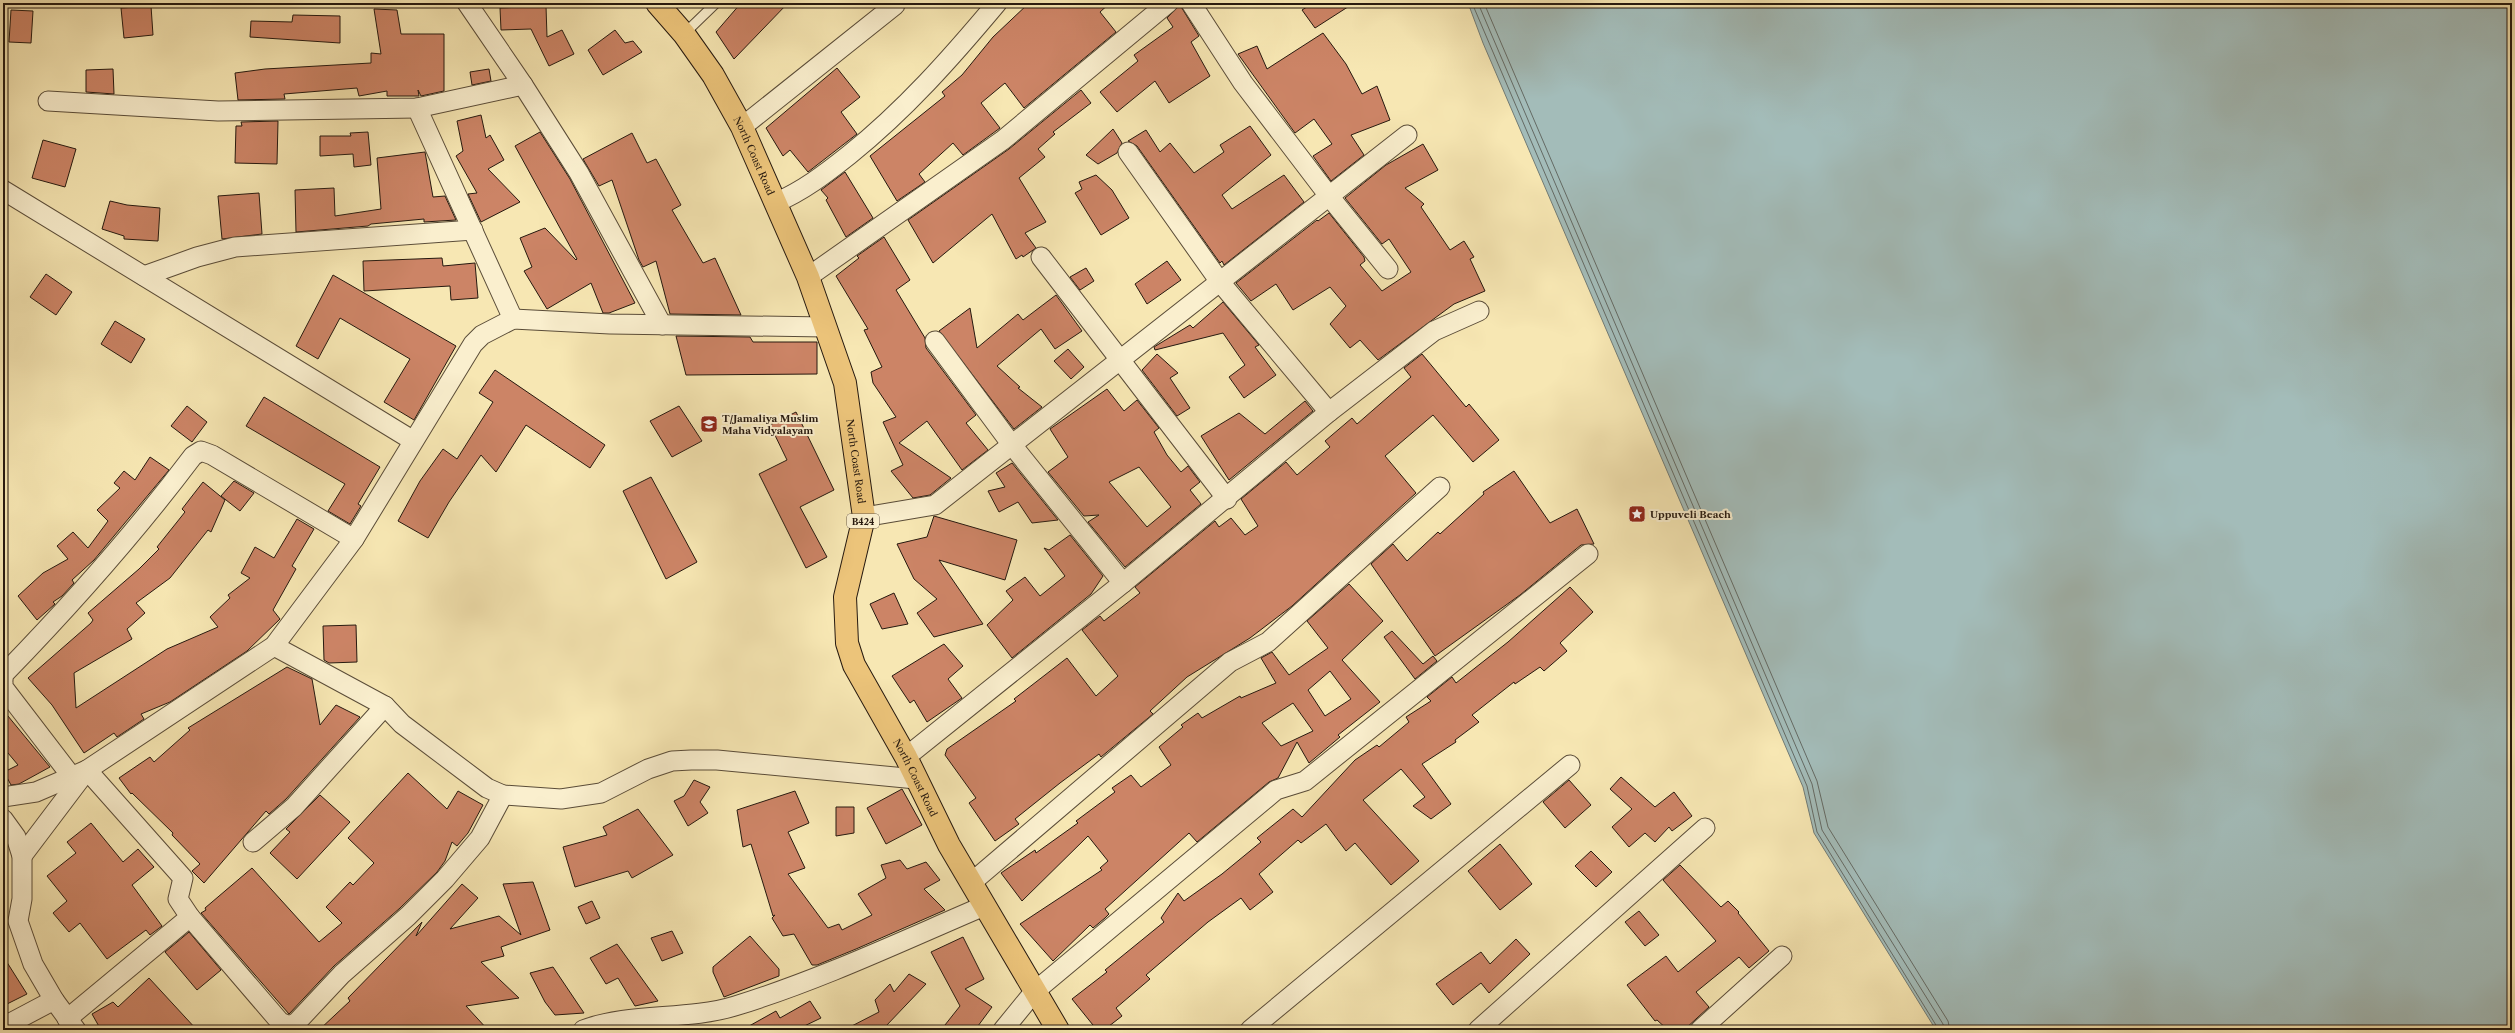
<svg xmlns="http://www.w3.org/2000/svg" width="2515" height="1033" viewBox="0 0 2515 1033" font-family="'Libre Caslon Text',serif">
<rect width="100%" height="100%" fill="#f7e7b3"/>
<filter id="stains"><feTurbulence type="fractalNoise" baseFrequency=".005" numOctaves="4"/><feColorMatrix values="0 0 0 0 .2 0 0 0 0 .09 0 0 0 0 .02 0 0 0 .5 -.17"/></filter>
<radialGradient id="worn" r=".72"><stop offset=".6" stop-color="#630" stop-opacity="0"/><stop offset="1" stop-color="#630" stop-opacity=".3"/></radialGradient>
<path fill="#a3bcb9" stroke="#717b75" d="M1468,3H2512V1030H1936L1814,833L1803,787L1483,43Z"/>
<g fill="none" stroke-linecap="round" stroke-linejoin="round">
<g stroke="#646a64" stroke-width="1">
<path d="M1472,3L1807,786L1817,832L1939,1030"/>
<path d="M1478,3L1812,784L1822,830L1943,1024L1944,1030"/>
<path d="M1484,3L1817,781L1828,827L1948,1021L1950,1030"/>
</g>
</g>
<g fill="#cc8466" stroke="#26190f" fill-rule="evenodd">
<path d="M741,3H788L734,59L716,32Z"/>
<path d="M1029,3H1110L1100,12L1116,32L1024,108L1005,83L981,103L1000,128L963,155L953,143L919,174L925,182L897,201L870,156L945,96L942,92L962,75L993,37Z"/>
<path d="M1313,3H1354L1315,28L1302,10Z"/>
<path d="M1180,5L1199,36L1191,42L1210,76L1169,103L1155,81L1117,112L1100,92L1138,61L1134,55L1173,27L1167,18Z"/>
<path d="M151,6L153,35L124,38L121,8Z"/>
<path d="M546,6L547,37L562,30L574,54L549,66L531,29L501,30L500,8Z"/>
<path d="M374,9L397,10L401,34H444V91L421,96L418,90L419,96H387V91L359,96L357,88L284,94L285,99L238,100L235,73L265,69L371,63V53L381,54Z"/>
<path d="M11,10L33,11L31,43L9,42Z"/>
<path d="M293,15L340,16V43L250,37L251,21L292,22Z"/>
<path d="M615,30L625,43L633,41L642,52L603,75L588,50Z"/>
<path d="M1323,33L1346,64L1362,94L1377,86L1390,120L1351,135L1364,155L1331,181L1313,156L1332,144L1314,119L1295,133L1238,54L1257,46L1267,69Z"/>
<path d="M837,68L860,97L841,112L857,134L808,172L790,150L783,156L766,128Z"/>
<path d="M113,69L114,94L86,92V70Z"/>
<path d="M489,69L491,81L472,85L470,72Z"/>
<path d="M1081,90L1091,103L1053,132L1055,134L1038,149L1045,157L1019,178L1046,222L1025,233L1036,248L1023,257L1022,255L1016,259L992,214L933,263L908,220L1009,149Z"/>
<path d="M481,115L486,138L490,135L504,160L488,169L520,202L481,222L468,194L477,193L456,156L463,151L457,121Z"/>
<path d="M278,121L277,164L235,163L236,126H242L241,122Z"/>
<path d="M1250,126L1271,155L1222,195L1232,209L1284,175L1304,202L1224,265L1222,261L1220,263L1137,146L1128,141L1146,130L1160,152L1170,143L1194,173L1224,152L1220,145Z"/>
<path d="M1113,129L1122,143L1117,153L1098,164L1086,155Z"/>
<path d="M368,132L371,165L354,167L353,154L320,156V136H351L350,133Z"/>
<path d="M540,132L570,179L635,303L609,313H603L591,283L547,309L524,271L532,267L520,238L545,228L576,260L577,259L515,146Z"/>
<path d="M632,133L647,163L656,159L681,205L672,210L703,263L715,258L741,315L670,314L656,261L643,267L639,260L612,180L599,186L583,159Z"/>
<path d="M43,140L76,149L65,187L32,178Z"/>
<path d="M1423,144L1438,170L1405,188L1424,204L1421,207L1450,250L1464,241L1474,257L1470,259L1485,291L1454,304L1378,360L1360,340L1350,348L1330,324L1346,306L1330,287L1293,310L1276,284L1251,301L1236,283L1317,220L1318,221L1329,213L1364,257L1365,261L1360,265L1382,291L1411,272L1389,239L1382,244L1345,198L1386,165Z"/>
<path d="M425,152L433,197L445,196L456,220L424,222V219L371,224L368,226L296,232L295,190L334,188L335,216L381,209L377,158Z"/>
<path d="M845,172L873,218L846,237L826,200L828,198L821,190Z"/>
<path d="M1096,175L1112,190L1129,218L1101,235L1075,193L1082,189L1079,182Z"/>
<path d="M259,193L262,234L222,239L218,196Z"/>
<path d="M110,201L127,205L160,208L158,241L124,239V236L102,229Z"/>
<path d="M884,237L910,280L896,290L925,338L926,348L976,415L966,423L988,450L962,470L927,421L899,443L951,478L930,495L913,498L891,471L903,465L883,422L896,417L873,383L871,372L882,367L864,330L868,329L836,276L859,258L857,256Z"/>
<path d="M442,258L443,266L475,263L478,298L451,300L450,286L364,291L363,261Z"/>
<path d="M1167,261L1181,280L1147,304L1135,284Z"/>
<path d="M1086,268L1094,281L1080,290L1070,277Z"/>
<path d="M46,274L72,292L56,315L30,297Z"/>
<path d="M333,275L456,346L414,420L384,402L410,359L340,318L318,359L296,346Z"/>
<path d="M1056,295L1082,331L1055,349L1041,329L997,366L1020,387L1018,388L1042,407L1014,429L939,331L970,308L977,348L1018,314L1023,320Z"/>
<path d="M1223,302L1259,345L1255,347L1276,375L1244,398L1229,377L1245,365L1223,333L1155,350L1154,347L1190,325L1193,328Z"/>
<path d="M115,321L145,339L131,363L101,344Z"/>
<path d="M676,336L750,337L753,342H817V374L686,375Z"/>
<path d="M1068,349L1084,367L1071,379L1054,361Z"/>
<path d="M1157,354L1178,373L1170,378L1190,408L1177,416L1142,370Z"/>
<path d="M1422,354L1466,407L1469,404L1499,440L1473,462L1433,415L1385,456L1416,493L1292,606L1250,638L1187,677L1150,711L1153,714L1101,757L1099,754L1060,783L1015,819L1019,824L995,841L969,803L976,798L945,755L947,749L1016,701L1014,699L1067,658L1096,696L1118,676L1082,630L1100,616L1104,621L1140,593L1135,587L1215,521L1219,527L1231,518L1245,535L1258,526L1241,499L1286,462L1297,475L1330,447L1325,441L1352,418L1357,424L1411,377L1404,368Z"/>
<path d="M495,370L605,445L590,468L526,425L496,472L481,455L449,502L428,538L398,521L420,481L443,449L457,459L493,402L479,393Z"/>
<path d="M1107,389L1124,411L1137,400L1159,428L1154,432L1167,455L1181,472L1188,466L1200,482L1190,490L1201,504L1125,567L1088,522L1099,515L1084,516L1048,472L1068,457L1050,429ZM1139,467L1171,507L1147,527L1109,482Z"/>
<path d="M264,397L380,467L358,504L361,506L350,524L328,511L345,484L246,426Z"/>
<path d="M1305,401L1313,411L1229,480L1201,436L1239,413L1265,434Z"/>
<path d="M187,406L207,422L192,442L171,426Z"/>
<path d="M679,406L702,441L672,457L650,421Z"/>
<path d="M796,412L834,490L800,507L827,557L806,568L759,474L787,460L770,425Z"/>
<path d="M150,457L169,470L94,560L72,580L74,583L62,596L53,602L55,604L37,620L18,596L43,573L68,559L57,546L73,532L88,548L108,521L97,510L120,488L114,483L124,471L135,480Z"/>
<path d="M1012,463L1058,520L1032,523L1018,502L999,512L988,491L1005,487L996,473Z"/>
<path d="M1514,471L1550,523L1577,509L1594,544L1581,545L1520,595L1435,656L1371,564L1393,544L1407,561L1438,532L1440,534L1484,494L1483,492Z"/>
<path d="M651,477L697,562L666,579L623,491Z"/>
<path d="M234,481L254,493L240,511L221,496Z"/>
<path d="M203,482L225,500L211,532L208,530L170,578L136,603L145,613L127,629L132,639L74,673L76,708L167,649L218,627L210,617L230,598L228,595L250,578L241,573L255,547L274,558L297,519L314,529L292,566L296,569L273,610L280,619L247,651L170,702L141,714L144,719L117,737L114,733L84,753L52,705L28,678L91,623L93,620L88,613L139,569L159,549L157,547L185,512L182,509Z"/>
<path d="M934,516L1017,540L1005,580L939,560L983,624L934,637L917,613L937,599L914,579L897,544L927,537Z"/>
<path d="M1070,535L1103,576L1091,594L1012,658L987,625L1013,600L1006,591L1025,577L1040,596L1065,576L1044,548L1049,550Z"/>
<path d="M1349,584L1383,621L1342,660L1380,702L1338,735L1340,737L1309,763L1297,742L1278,778L1269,782L1197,842L1189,833L1105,909L1109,914L1105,918L1093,928L1090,925L1053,961L1020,924L1102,870L1100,868L1108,861L1088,836L1022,901L1001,873L1035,850L1036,853L1078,823L1076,821L1115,792L1112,788L1131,775L1141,787L1171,765L1159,747L1183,727L1181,725L1198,713L1202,718L1240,696L1241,698L1276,683L1261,658L1272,652L1289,675L1328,648L1307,621ZM1330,671L1351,699L1325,716L1308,690ZM1293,703L1313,731L1281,746L1262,723Z"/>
<path d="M1570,587L1593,612L1560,643L1567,651L1544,671L1540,667L1515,684L1514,682L1472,715L1479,722L1455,740L1456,742L1422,764L1451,804L1431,819L1413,806L1425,797L1401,769L1363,800L1419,861L1391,885L1355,843L1346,851L1326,824L1301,843L1298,840L1259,874L1273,892L1250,910L1241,898L1208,922L1146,975L1150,979L1116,1008L1122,1016L1104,1030H1097L1072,999L1107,972L1105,970L1164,922L1161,918L1178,893L1184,901L1222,874L1261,842L1257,838L1293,809L1302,817L1355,760L1377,745L1379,747L1409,722L1406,717L1431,701L1427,697L1452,677L1456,683L1508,642Z"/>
<path d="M894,593L908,624L882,629L870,604Z"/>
<path d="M356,625L357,662L329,663L324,660L323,626Z"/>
<path d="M1392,631L1423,664L1433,656L1437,661L1415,679L1384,637Z"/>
<path d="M944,644L963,666L948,679L962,698L927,722L914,700L910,703L892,676Z"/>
<path d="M287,667L312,679L320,725L336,705L360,717L286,799L269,814L266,811L204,883L192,871L200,864L172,835L173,833L132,793L131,794L119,778L150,757L154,762L190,730L188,728Z"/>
<path d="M3,710L50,767L19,784L11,785L4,772L18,765L3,747Z"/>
<path d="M408,773L447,809L458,791L483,805L468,833L457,846L452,842L445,861L437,872L400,908L334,966L289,1014L201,913L206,910L205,908L252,868L319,942L342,923L326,907L350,882L353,885L374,863L348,838Z"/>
<path d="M1621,777L1655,807L1674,792L1692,816L1672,831L1669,827L1655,842L1645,833L1629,847L1612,827L1632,809L1610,789Z"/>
<path d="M694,780L710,787L700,802L708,813L688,826L674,801L684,796Z"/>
<path d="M1569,780L1591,805L1565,828L1543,802Z"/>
<path d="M902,789L922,825L886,844L867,808Z"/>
<path d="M795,791L809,823L788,832L805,868L788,874L828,928L839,924L842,930L872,915L858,894L886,878L881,865L900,860L907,869L926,862L940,880L924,889L945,910L856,949L817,965H812L794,934L783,936L772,918L775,915L773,916L751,844L743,847L737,810Z"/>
<path d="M320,795L350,822L297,879L270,853L290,832L286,829Z"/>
<path d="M836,807H854V833L836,836Z"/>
<path d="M638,809L673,855L632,878L628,871L575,887L563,847L607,835L603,827Z"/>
<path d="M91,823L123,862L138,849L154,867L132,885L162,926L150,935L146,930L107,959L80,923L69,932L53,913L67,901L47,876L76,853L67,842Z"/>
<path d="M1500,844L1532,884L1500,910L1468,871Z"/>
<path d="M1591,851L1612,872L1596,887L1575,866Z"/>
<path d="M1680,865L1721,907L1728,901L1739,912L1738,913L1769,951L1749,968L1739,957L1696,992L1709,1007L1684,1030H1668L1657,1020L1655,1021L1627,985L1666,956L1678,972L1716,941L1663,880Z"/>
<path d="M533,882L550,930L501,947L504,956L481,962L519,998L466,1006L488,1030H319L350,1001L348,998L422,922L416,936L462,884L478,898L450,929L499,916L521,935L503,884Z"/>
<path d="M592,901L600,918L586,924L578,907Z"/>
<path d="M1639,911L1659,935L1645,946L1625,922Z"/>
<path d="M672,931L683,953L662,961L651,938Z"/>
<path d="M189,932L221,970L197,990L165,952Z"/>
<path d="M750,936L779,969V976L724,997L713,972V967Z"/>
<path d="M963,937L984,979L965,989L992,1007L975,1030H941L960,1006L931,952Z"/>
<path d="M1516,939L1530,954L1489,993L1481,983L1453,1005L1436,984L1481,952L1490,964Z"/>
<path d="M617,944L658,1001L635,1006L618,978L606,984L590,958Z"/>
<path d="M3,956L27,994L3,1006Z"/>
<path d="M553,967L584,1013L555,1015L545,1002L530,973Z"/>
<path d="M909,974L926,984L886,1026L880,1030H844L879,1012L875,1000L890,984L894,992Z"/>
<path d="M149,978L197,1030H101L92,1014L113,1002L118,1007Z"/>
<path d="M810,1001L821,1018L796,1030H742L776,1011L780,1018Z"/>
</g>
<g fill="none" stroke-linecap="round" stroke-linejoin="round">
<g stroke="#5a4c38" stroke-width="11">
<path id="service" d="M684,34L716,3"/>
</g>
<g stroke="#5a4c38" stroke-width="21">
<g id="minor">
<path d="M467,3L523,85"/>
<path d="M1191,3L1243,83L1329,196L1388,269"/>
<path d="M48,101L218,111L417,108L523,85L579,173L662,325"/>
<path d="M417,108L513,319"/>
<path d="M742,127L895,5"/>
<path d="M1128,152L1220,282L1329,412"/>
<path d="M3,190L412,440"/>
<path d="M775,203C803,191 825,174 849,155C905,110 951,58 997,3"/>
<path d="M1041,257L1227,499"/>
<path d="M144,276L197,257L235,247L473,230"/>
<path d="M808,277L1003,140L1168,3"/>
<path d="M935,341L1012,445L1123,583"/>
<path d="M864,517L935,505L1407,135"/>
<path d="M274,646L385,706L402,724L487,788L503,795L561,799L601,793L648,769L672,761L691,760H717L916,779"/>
<path d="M3,679L4,674C72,604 135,533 193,456L201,451L212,455L354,539"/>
<path d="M3,682V687L72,777"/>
<path d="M906,757L1123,583L1329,412L1434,331L1479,311"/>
<path d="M3,797L36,792L87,770L183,878L178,899L190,917L67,1019"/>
<path d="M3,819L16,837L22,856V899L18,921L33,964L54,1000L76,1030"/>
<path d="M253,842L294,807L385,706"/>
<path d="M22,856L87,770L274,646L354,539L473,344L482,335L513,319L610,324L826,327"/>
<path d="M971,883L1230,662L1268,642L1440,487"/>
<path d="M190,917L280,1022L290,1026L297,1022L342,974L408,916L445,879L480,838L503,795"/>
<path d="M3,1027L54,1000"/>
<path d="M583,1030C631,1012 686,1021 735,1006C820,980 902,941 984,906"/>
<path d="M1003,1030L1034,992L1276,790L1305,781L1588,554"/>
<path d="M1250,1030L1570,765"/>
<path d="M1478,1030L1705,828"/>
<path d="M1700,1030L1782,956"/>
</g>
</g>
<g stroke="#26190f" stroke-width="24">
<g id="primary">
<path id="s1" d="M657,3L684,34L713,75L742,127L808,277L845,383L864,517L845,597L847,643L854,665L906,757L949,845L1058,1030"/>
</g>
</g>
<use href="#service" stroke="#faefce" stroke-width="9"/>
<use href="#minor" stroke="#faefce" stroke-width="19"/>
<use href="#primary" stroke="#ecc47a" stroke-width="22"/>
</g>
<defs>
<g id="school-square" transform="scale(0.9)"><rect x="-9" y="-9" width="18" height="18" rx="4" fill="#8f2418" stroke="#faefce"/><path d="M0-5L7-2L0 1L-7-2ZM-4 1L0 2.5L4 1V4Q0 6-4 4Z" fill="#fff"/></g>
<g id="sight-square" transform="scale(0.9)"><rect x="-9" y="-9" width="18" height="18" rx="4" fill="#8f2418" stroke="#faefce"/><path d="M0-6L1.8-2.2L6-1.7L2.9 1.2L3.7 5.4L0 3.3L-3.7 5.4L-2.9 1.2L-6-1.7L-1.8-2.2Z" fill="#fff"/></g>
</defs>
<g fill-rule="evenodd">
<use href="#school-square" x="709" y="424"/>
<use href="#sight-square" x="1637" y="514"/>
</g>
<g text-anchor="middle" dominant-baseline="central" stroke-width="4" stroke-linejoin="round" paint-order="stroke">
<rect fill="#faefce" stroke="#665948" stroke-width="1" x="847" y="514" width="32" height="14" rx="3"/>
<g font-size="9" font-weight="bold" fill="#26190f">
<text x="863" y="521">B424</text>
</g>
<g font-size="10" fill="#26190f" stroke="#faefce">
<text stroke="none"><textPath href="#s1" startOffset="182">North Coast Road</textPath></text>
<text stroke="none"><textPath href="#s1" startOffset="506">North Coast Road</textPath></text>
<text stroke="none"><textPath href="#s1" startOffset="842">North Coast Road</textPath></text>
</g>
<g font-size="10" font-weight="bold" fill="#26190f" stroke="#faefce" text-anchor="start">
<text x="722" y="418">T/Jamaliya Muslim<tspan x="722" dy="12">Maha Vidyalayam</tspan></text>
<text x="1650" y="514">Uppuveli Beach</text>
</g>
</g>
<rect width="2515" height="1033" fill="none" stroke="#f7e7b3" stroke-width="16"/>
<rect x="4" y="4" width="2507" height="1025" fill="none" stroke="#26190f" stroke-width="2"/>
<rect x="8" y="8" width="2499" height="1017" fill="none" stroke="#26190f"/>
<rect width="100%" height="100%" filter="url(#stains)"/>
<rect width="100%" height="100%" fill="url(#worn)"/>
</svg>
